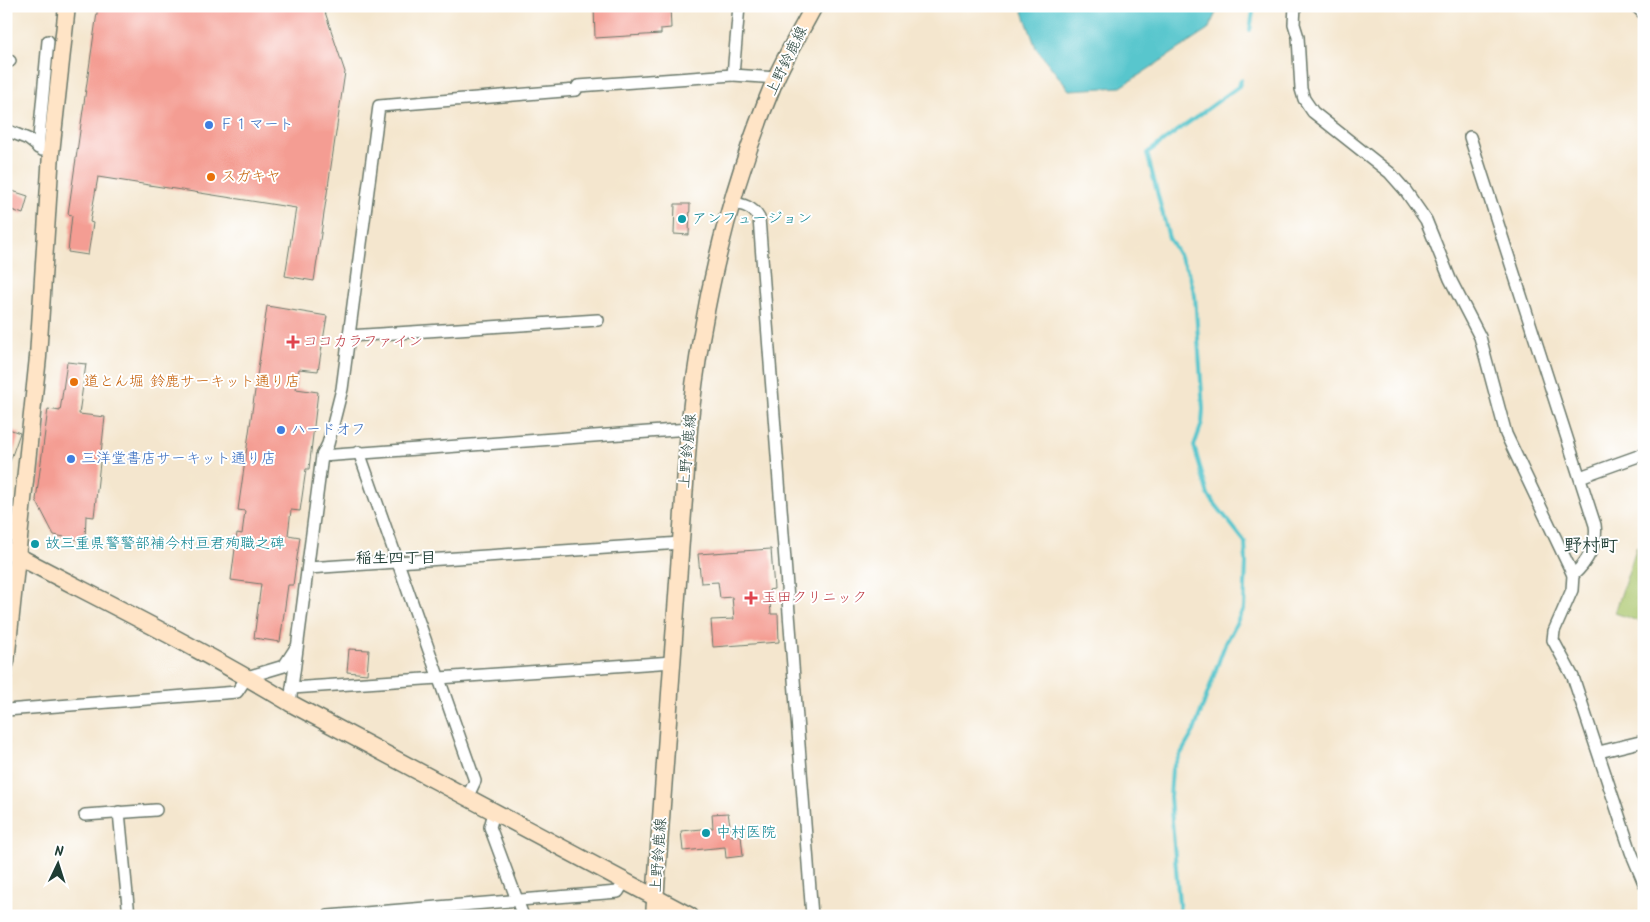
<svg xmlns="http://www.w3.org/2000/svg" width="1650" height="922" viewBox="0 0 1650 922" font-family="Kalam,'Klee One',sans-serif">
<rect width="100%" height="100%" fill="#fff"/>
<filter id="ink" filterUnits="userSpaceOnUse"><feTurbulence type="fractalNoise" baseFrequency=".02" numOctaves="2"/><feDisplacementMap in="SourceGraphic" scale="10" xChannelSelector="R" yChannelSelector="G"/><feConvolveMatrix kernelMatrix="1 2 1 2 8 2 1 2 1" color-interpolation-filters="sRGB"/></filter>
<filter id="wash" filterUnits="userSpaceOnUse"><feTurbulence type="fractalNoise" baseFrequency=".0096" numOctaves="4" result="noise"/><feDisplacementMap in="SourceGraphic" scale="20" xChannelSelector="R" yChannelSelector="G"/><feGaussianBlur stdDeviation="1.12" result="paint"/><feColorMatrix in="noise" values="0 0 0 0 0 0 0 0 0 0 0 0 0 0 0 0 0 1.4 0 .05"/><feComposite in="paint" operator="in"/></filter>
<g filter="url(#wash)">
<rect width="100%" height="100%" fill="#f4e6ce"/>
<path fill="#aac66c" stroke="#648250" d="M1637,546L1644,548V623L1615,613Z"/>
<path fill="#58c6cd" stroke="#3c8280" d="M1021,6H1219L1208,30L1121,87L1069,90L1036,48Z"/>
<g fill="none" stroke-linecap="round" stroke-linejoin="round">
<g stroke="#58c6cd" stroke-width="4">
<path d="M1250,30L1254,6"/>
<path d="M1180,916L1170,797L1172,769L1194,731L1224,647L1244,608L1246,564L1245,542L1208,495L1194,446L1202,423L1203,409L1195,296L1189,273L1169,238L1147,153L1239,86L1241,80"/>
</g>
</g>
<g id="blocks">
<g fill="#f49d93">
<path d="M98,6H323L345,72L314,281L285,276L296,208L98,177L90,222L93,223L88,255L68,252L72,215L68,214Z"/>
<path d="M594,6H670L671,28L661,29V34L595,38Z"/>
<path d="M6,189L28,196L23,214L6,208Z"/>
<path d="M675,204H690L689,235L674,234Z"/>
<path d="M267,306L327,316L318,371L299,369L296,389L318,392L309,469H306L300,511L291,510L288,535L300,537L293,585H288L280,642L254,638L261,584L231,580L237,533L242,534L245,511L238,510Z"/>
<path d="M67,362L86,364L79,414L105,417L94,517L86,516L85,541L54,535L36,500L48,409L60,411Z"/>
<path d="M6,428L20,433L8,467H6Z"/>
<path d="M771,549L774,589L769,590L771,614H778L779,642L713,647L711,620L734,619L732,597L720,598L718,582L701,583L698,554Z"/>
<path d="M349,649L369,650L367,674L347,672Z"/>
<path d="M728,813L732,836L741,835L743,856L726,858L725,847L683,851L681,831L713,828L712,814Z"/>
</g>
</g>
</g>
<g filter="url(#ink)">
<use href="#blocks" fill-opacity="0" stroke="#6a786a" stroke-width="1"/>
<g fill="none" stroke-linecap="round" stroke-linejoin="round">
<g stroke="#6a786a" stroke-width="14">
<g id="street">
<path d="M739,6L733,75L776,78"/>
<path d="M1295,6L1294,24L1298,37L1301,89L1304,99L1313,112L1390,173L1405,190L1426,220L1450,279L1480,337L1506,434L1573,575L1572,590L1554,631L1553,640L1573,677L1631,852L1644,883"/>
<path d="M1636,6L1644,14"/>
<path d="M6,60L10,61"/>
<path d="M6,130L28,139L42,150"/>
<path d="M1470,137L1595,525C1598,543 1587,563 1573,575"/>
<path d="M38,148L48,41"/>
<path d="M731,203C743,204 753,207 759,218L812,916"/>
<path d="M349,336L598,320"/>
<path d="M359,452L475,781L467,798"/>
<path d="M322,456L689,429"/>
<path d="M1580,477L1644,454"/>
<path d="M308,568L681,543"/>
<path d="M6,675L7,660"/>
<path d="M292,688L673,662"/>
<path d="M290,703L322,456L328,444L342,389L379,106L576,90L578,86L733,75"/>
<path d="M6,710L237,692L247,677L284,666L295,649"/>
<path d="M1599,752L1644,741"/>
<path d="M119,812L129,916"/>
<path d="M494,813L490,827L523,916"/>
<path d="M85,815L156,810"/>
<path d="M328,916L618,892L624,882"/>
</g>
</g>
<g stroke="#6a786a" stroke-width="19">
<g id="secondary">
<path d="M6,550C101,600 198,647 290,703L690,916"/>
<path d="M6,662L38,357L51,153L67,6"/>
<path d="M654,916L689,429C701,308 728,192 775,80C786,55 801,31 814,6"/>
</g>
</g>
<use href="#street" stroke="#fff" stroke-width="11"/>
<use href="#secondary" stroke="#ffe4c6" stroke-width="16"/>
</g>
</g>
<g fill="#3f7fe0" stroke="#fff" stroke-width="2">
<circle cx="209" cy="125" r="5"/>
<circle cx="281" cy="430" r="5"/>
<circle cx="71" cy="459" r="5"/>
</g>
<g fill="#e8710a" stroke="#fff" stroke-width="2">
<circle cx="211" cy="177" r="5"/>
<circle cx="74" cy="382" r="5"/>
</g>
<g fill="#0f9aa8" stroke="#fff" stroke-width="2">
<circle cx="682" cy="219" r="5"/>
<circle cx="35" cy="544" r="5"/>
<circle cx="706" cy="833" r="5"/>
</g>
<g fill="#e0444e" stroke="#fff" stroke-width="2">
<path d="M290.5 334.5h5v5h5v5h-5v5h-5v-5h-5v-5h5z"/>
<path d="M748.5 590.5h5v5h5v5h-5v5h-5v-5h-5v-5h5z"/>
</g>
<g text-anchor="middle" dominant-baseline="central" stroke-width="4" stroke-linejoin="round" paint-order="stroke">
<g font-size="15" fill="#1f3d34" stroke="#fff">
<text transform="translate(787 61) rotate(-64)">上野鈴鹿線</text>
<text transform="translate(688 451) rotate(-85)">上野鈴鹿線</text>
<text transform="translate(659 855) rotate(-86)">上野鈴鹿線</text>
</g>
<g font-size="15" fill="#366cbe" stroke="#fff" text-anchor="start">
<text x="219" y="125">Ｆ１マート</text>
<text x="291" y="430">ハードオフ</text>
<text x="81" y="459">三洋堂書店サーキット通り店</text>
</g>
<g font-size="15" fill="#c56008" stroke="#fff" text-anchor="start">
<text x="221" y="177">スガキヤ</text>
<text x="84" y="382">道とん堀 鈴鹿サーキット通り店</text>
</g>
<g font-size="15" fill="#0d838f" stroke="#fff" text-anchor="start">
<text x="692" y="219">アンフュージョン</text>
<text x="45" y="544">故三重県警警部補今村亘君殉職之碑</text>
<text x="716" y="833">中村医院</text>
</g>
<g font-size="15" fill="#be3a42" stroke="#fff" text-anchor="start">
<text x="303" y="342">ココカラファイン</text>
<text x="762" y="598">玉田クリニック</text>
</g>
<g font-size="16" font-weight="bold" fill="#1f3d34" stroke="#fff">
<text x="396" y="558">稲生四丁目</text>
</g>
<g font-size="18" font-weight="bold" fill="#1f3d34" stroke="#fff">
<text x="1591" y="546">野村町</text>
</g>
</g>
<rect width="1650" height="922" fill="none" stroke="#fff" stroke-width="25"/>
<g transform="translate(58 864) rotate(4)" stroke="#ffffff" stroke-width="4" paint-order="stroke">
<path d="M0-4L9 19L0 12L-9 19Z" fill="#1f3d34"/>
<text y="-8" font-size="14" font-weight="bold" text-anchor="middle" fill="#1f3d34">N</text>
</g>
</svg>
